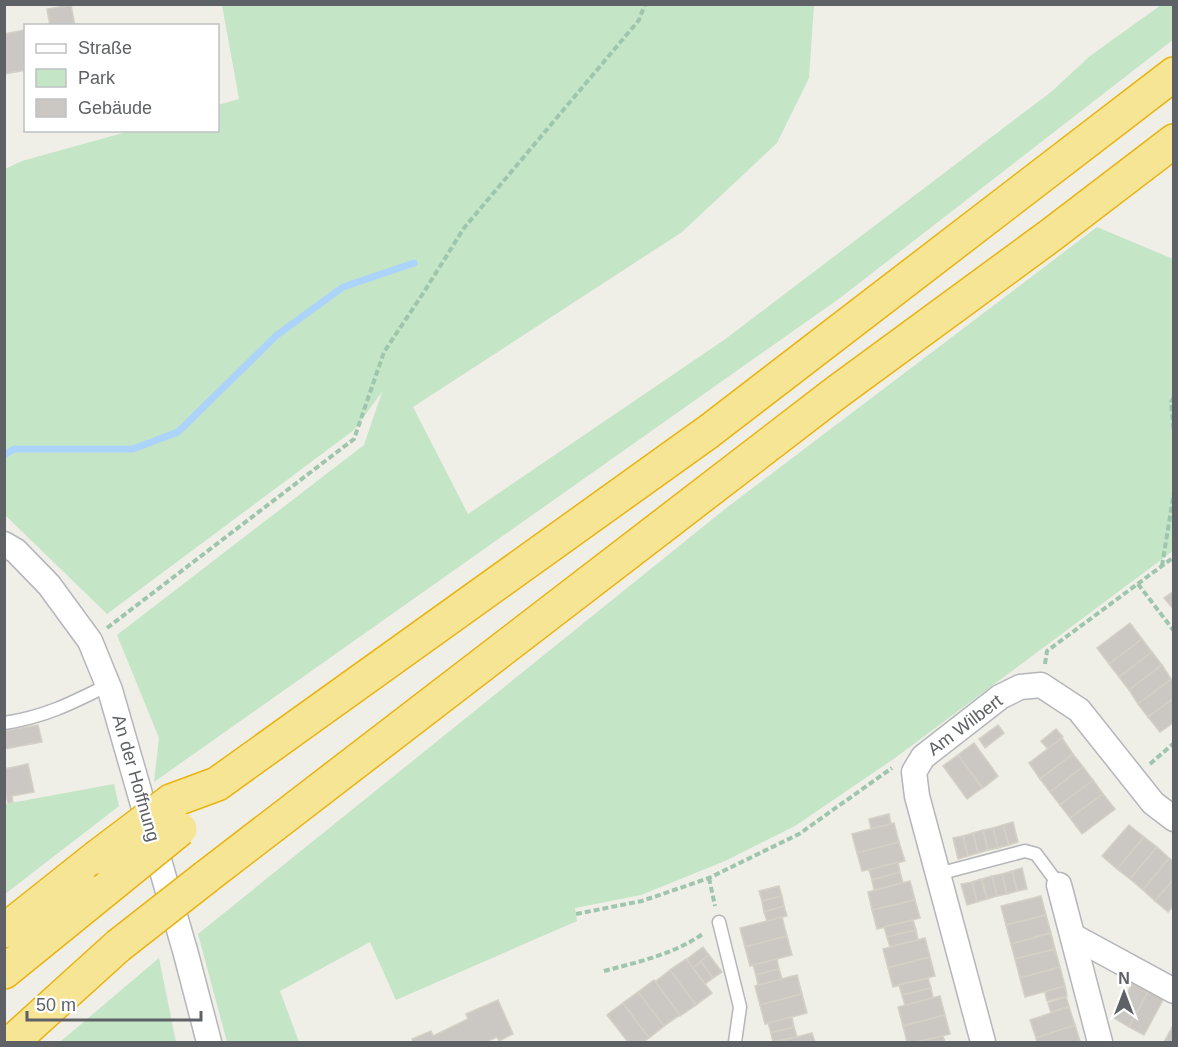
<svg xmlns="http://www.w3.org/2000/svg" width="1178" height="1047" viewBox="0 0 1178 1047" font-family="Helvetica,sans-serif">
<rect width="100%" height="100%" fill="#efeee7"/>
<g fill="#c5e5c7">
<path d="M222,5H814L809,78L777,143L682,232L413,407L468,514L724,340L1051,92L1090,56L1161,5H1173L1174,39L840,298L154,782L159,738L117,635L364,445L382,392L354,430L107,614L5,515V169L22,161L130,131L218,130V105L239,99Z"/>
<path d="M1097,227L1173,259V551L895,758L795,826L725,861L641,895L575,908L577,921L396,1000L370,942L280,991L299,1042H227L198,934L725,509Z"/>
<path d="M114,784L119,806L5,894V804Z"/>
<path d="M159,958L176,1042H60Z"/>
</g>
<g fill="none" stroke-linecap="round" stroke-linejoin="round">
<path stroke="#acd3fa" stroke-width="7" d="M4,455L14,449H133L178,432L277,335L343,287L414,263"/>
</g>
<g fill="#cbc8c4" stroke="#d4d0c5" stroke-width="1.5">
<path d="M71,5L75,26H50L47,9Z"/>
<path d="M26,30V70L4,74V34Z"/>
<path d="M1174,591V610L1164,598Z"/>
<path d="M1130,623L1142,639L1109,664L1097,648Z"/>
<path d="M1142,639L1152,652L1119,677L1109,664Z"/>
<path d="M1152,652L1162,665L1129,690L1119,677Z"/>
<path d="M1162,665L1171,679L1138,704L1129,690Z"/>
<path d="M1172,679L1174,681V698L1148,717L1138,704Z"/>
<path d="M1174,698V722L1160,732L1148,717Z"/>
<path d="M38,725L42,742L4,749V731Z"/>
<path d="M998,725L1004,733L985,748L979,739Z"/>
<path d="M1056,729L1063,737L1048,749L1041,741Z"/>
<path d="M1062,738L1073,754L1040,779L1029,763Z"/>
<path d="M974,743L998,776L983,788L958,755Z"/>
<path d="M1073,754L1083,767L1050,792L1040,779Z"/>
<path d="M958,755L982,788L967,799L943,766Z"/>
<path d="M28,764L34,792L12,796L13,802L8,803L4,788V769Z"/>
<path d="M1083,767L1093,780L1060,805L1050,792Z"/>
<path d="M1093,780L1103,794L1070,818L1060,805Z"/>
<path d="M1103,794L1115,809L1082,834L1070,818Z"/>
<path d="M889,814L891,824L871,829L869,819Z"/>
<path d="M1013,822L1018,842L1009,845L1003,825Z"/>
<path d="M894,823L899,842L857,853L852,834Z"/>
<path d="M1003,825L1009,845L998,848L993,828Z"/>
<path d="M1129,825L1144,837L1117,869L1102,856Z"/>
<path d="M993,828L998,848L988,850L983,830Z"/>
<path d="M983,830L988,850L978,853L973,833Z"/>
<path d="M973,833L978,853L968,856L963,836Z"/>
<path d="M963,836L968,856L958,859L953,838Z"/>
<path d="M1144,837L1157,847L1130,879L1117,869Z"/>
<path d="M899,842L905,861L862,871L857,853Z"/>
<path d="M1157,847L1169,858L1143,890L1130,879Z"/>
<path d="M1169,858L1174,862V879L1155,901L1143,890Z"/>
<path d="M898,862L900,872L872,880L869,870Z"/>
<path d="M1022,868L1027,889L1017,891L1012,871Z"/>
<path d="M1012,871L1017,891L1007,894L1002,874Z"/>
<path d="M900,872L903,883L874,890L872,880Z"/>
<path d="M1002,874L1007,894L997,896L992,876Z"/>
<path d="M992,876L997,896L987,899L982,879Z"/>
<path d="M981,879L987,899L977,902L972,882Z"/>
<path d="M1174,879V905L1168,912L1155,901Z"/>
<path d="M910,881L915,900L872,910L868,892Z"/>
<path d="M972,882L977,902L967,905L961,884Z"/>
<path d="M779,886L782,896L762,901L759,891Z"/>
<path d="M782,896L784,906L764,912L762,901Z"/>
<path d="M1041,896L1046,915L1006,925L1001,906Z"/>
<path d="M915,900L920,918L877,929L872,910Z"/>
<path d="M784,906L787,916L767,921L764,912Z"/>
<path d="M1046,915L1051,933L1011,944L1006,925Z"/>
<path d="M782,917L787,936L745,947L740,928Z"/>
<path d="M913,920L916,930L887,937L884,927Z"/>
<path d="M916,930L918,940L890,947L887,937Z"/>
<path d="M1051,933L1055,949L1015,959L1011,944Z"/>
<path d="M787,936L792,955L750,966L745,947Z"/>
<path d="M925,938L930,957L888,968L883,949Z"/>
<path d="M703,947L709,955L693,968L687,959Z"/>
<path d="M1055,949L1060,967L1020,978L1015,959Z"/>
<path d="M709,955L722,972L713,978L701,961Z"/>
<path d="M930,957L935,976L893,987L888,968Z"/>
<path d="M686,959L712,993L696,1005L670,970Z"/>
<path d="M777,959L779,969L756,975L753,965Z"/>
<path d="M701,962L713,978L705,984L693,968Z"/>
<path d="M1060,967L1065,986L1025,997L1020,978Z"/>
<path d="M779,969L782,979L758,985L756,975Z"/>
<path d="M670,970L696,1005L680,1016L655,982Z"/>
<path d="M797,975L802,994L760,1005L755,986Z"/>
<path d="M928,978L931,988L902,995L899,985Z"/>
<path d="M654,980L680,1015L664,1026L638,992Z"/>
<path d="M1133,982L1149,990L1129,1027L1114,1018Z"/>
<path d="M1065,986L1067,996L1047,1001L1045,992Z"/>
<path d="M931,988L933,998L905,1005L902,995Z"/>
<path d="M1149,990L1164,998L1144,1035L1129,1027Z"/>
<path d="M638,992L664,1026L649,1038L623,1003Z"/>
<path d="M802,994L807,1013L765,1024L760,1005Z"/>
<path d="M940,996L945,1015L903,1026L898,1007Z"/>
<path d="M1066,997L1069,1006L1051,1012L1048,1003Z"/>
<path d="M498,1000L513,1034L499,1041L497,1037L486,1042H413L412,1039L431,1031L433,1036L468,1019L466,1014Z"/>
<path d="M623,1003L649,1038L643,1042H628L607,1015Z"/>
<path d="M1069,1007L1075,1025L1036,1038L1030,1020Z"/>
<path d="M945,1015L950,1034L916,1042H907L903,1026Z"/>
<path d="M792,1017L794,1027L771,1033L768,1023Z"/>
<path d="M1174,1024V1042H1164Z"/>
<path d="M1075,1025L1080,1041L1075,1042H1037L1036,1038Z"/>
<path d="M794,1027L797,1037L773,1042L771,1033Z"/>
<path d="M812,1033L815,1042H775L797,1037Z"/>
<path d="M943,1036L945,1042H916Z"/>
</g>
<g fill="none" stroke-linecap="round" stroke-linejoin="round">
<g stroke="#b4b6ba" stroke-width="15">
<g id="lane">
<path d="M4,723C45,717 72,703 108,685"/>
<path d="M938,874L1025,851L1036,854L1059,885"/>
<path d="M719,922L740,1007L735,1042"/>
</g>
</g>
<g stroke="#b4b6ba" stroke-width="27">
<g id="street">
<path d="M4,544L16,551L49,585L90,641L110,690L186,954L209,1042"/>
<path d="M1059,885L1100,1042"/>
<path d="M1073,936L1174,991"/>
<path d="M983,1042L917,796L914,772L923,757L1000,697L1020,687L1041,685L1079,710L1153,803L1174,819"/>
</g>
</g>
<g stroke="#eab30d" stroke-width="36">
<g id="highway">
<path d="M171,801L217,784L708,432L1174,74"/>
<path d="M206,877L837,392L1051,235L1174,141"/>
<path d="M4,931L97,857"/>
<path d="M4,972L105,890"/>
<path d="M12,1042L118,946"/>
</g>
</g>
<g stroke="#9ec6ad" stroke-width="4" stroke-dasharray="6 3" stroke-linecap="butt">
<path d="M1174,397L1171,402L1174,434"/>
<path d="M1162,566L1174,492"/>
<path d="M1138,584L1174,631"/>
<path d="M107,628L354,439L384,352L424,292L464,228L639,20L645,4"/>
<path d="M1045,664L1047,651L1174,557"/>
<path d="M1150,764L1174,743"/>
<path d="M709,878L715,906"/>
<path d="M576,914L642,901L709,878L799,834L892,768"/>
<path d="M604,971C638,962 675,954 704,933"/>
</g>
<use href="#lane" stroke="#fff" stroke-width="12"/>
<use href="#street" stroke="#fff" stroke-width="24"/>
<use href="#highway" stroke="#f7e596" stroke-width="33"/>
<g stroke="#eab30d" stroke-width="36" stroke-linecap="butt">
<g id="highway-bridge">
<path d="M97,857L171,801"/>
<path d="M105,890L180,829"/>
<path d="M118,946L206,877"/>
</g>
</g>
<use href="#highway-bridge" stroke="#f7e596" stroke-width="33"/>
</g>
<g text-anchor="middle" dominant-baseline="central" stroke-width="4.5" stroke-linejoin="round" paint-order="stroke">
<g font-size="18" fill="#5e6166" stroke="#fff">
<text transform="translate(965 725) rotate(-37)">Am Wilbert</text>
<text transform="translate(136 778) rotate(74)">An der Hoffnung</text>
</g>
</g>
<rect width="1178" height="1047" fill="none" stroke="#5e6166" stroke-width="12"/>
<rect x="24" y="24" width="195" height="108" fill="#ffffff" stroke="#bfc0c2" stroke-width="1.5"/>
<rect x="36" y="44" width="30" height="9" fill="#ffffff" stroke="#bfc0c2" stroke-width="1.5"/>
<text x="78" y="54" font-size="18" fill="#5e6166">Straße</text>
<rect x="36" y="69" width="30" height="18" fill="#c5e5c7" stroke="#bfc0c2" stroke-width="1.5"/>
<text x="78" y="84" font-size="18" fill="#5e6166">Park</text>
<rect x="36" y="99" width="30" height="18" fill="#cbc8c4" stroke="#bfc0c2" stroke-width="1.5"/>
<text x="78" y="114" font-size="18" fill="#5e6166">Gebäude</text>
<g transform="translate(1124 993)" stroke="#ffffff" stroke-width="4.5" paint-order="stroke">
<path d="M0-4.5L10 22L0 15L-10 22Z" fill="#5e6166"/>
<text y="-9" font-size="16" font-weight="bold" text-anchor="middle" fill="#5e6166">N</text>
</g>
<path d="M27 1011v9h174v-9" fill="none" stroke="#5e6166" stroke-width="3"/>
<text x="36" y="1011" font-size="18" fill="#5e6166" stroke="#ffffff" stroke-width="4.5" paint-order="stroke">50 m</text>
</svg>
